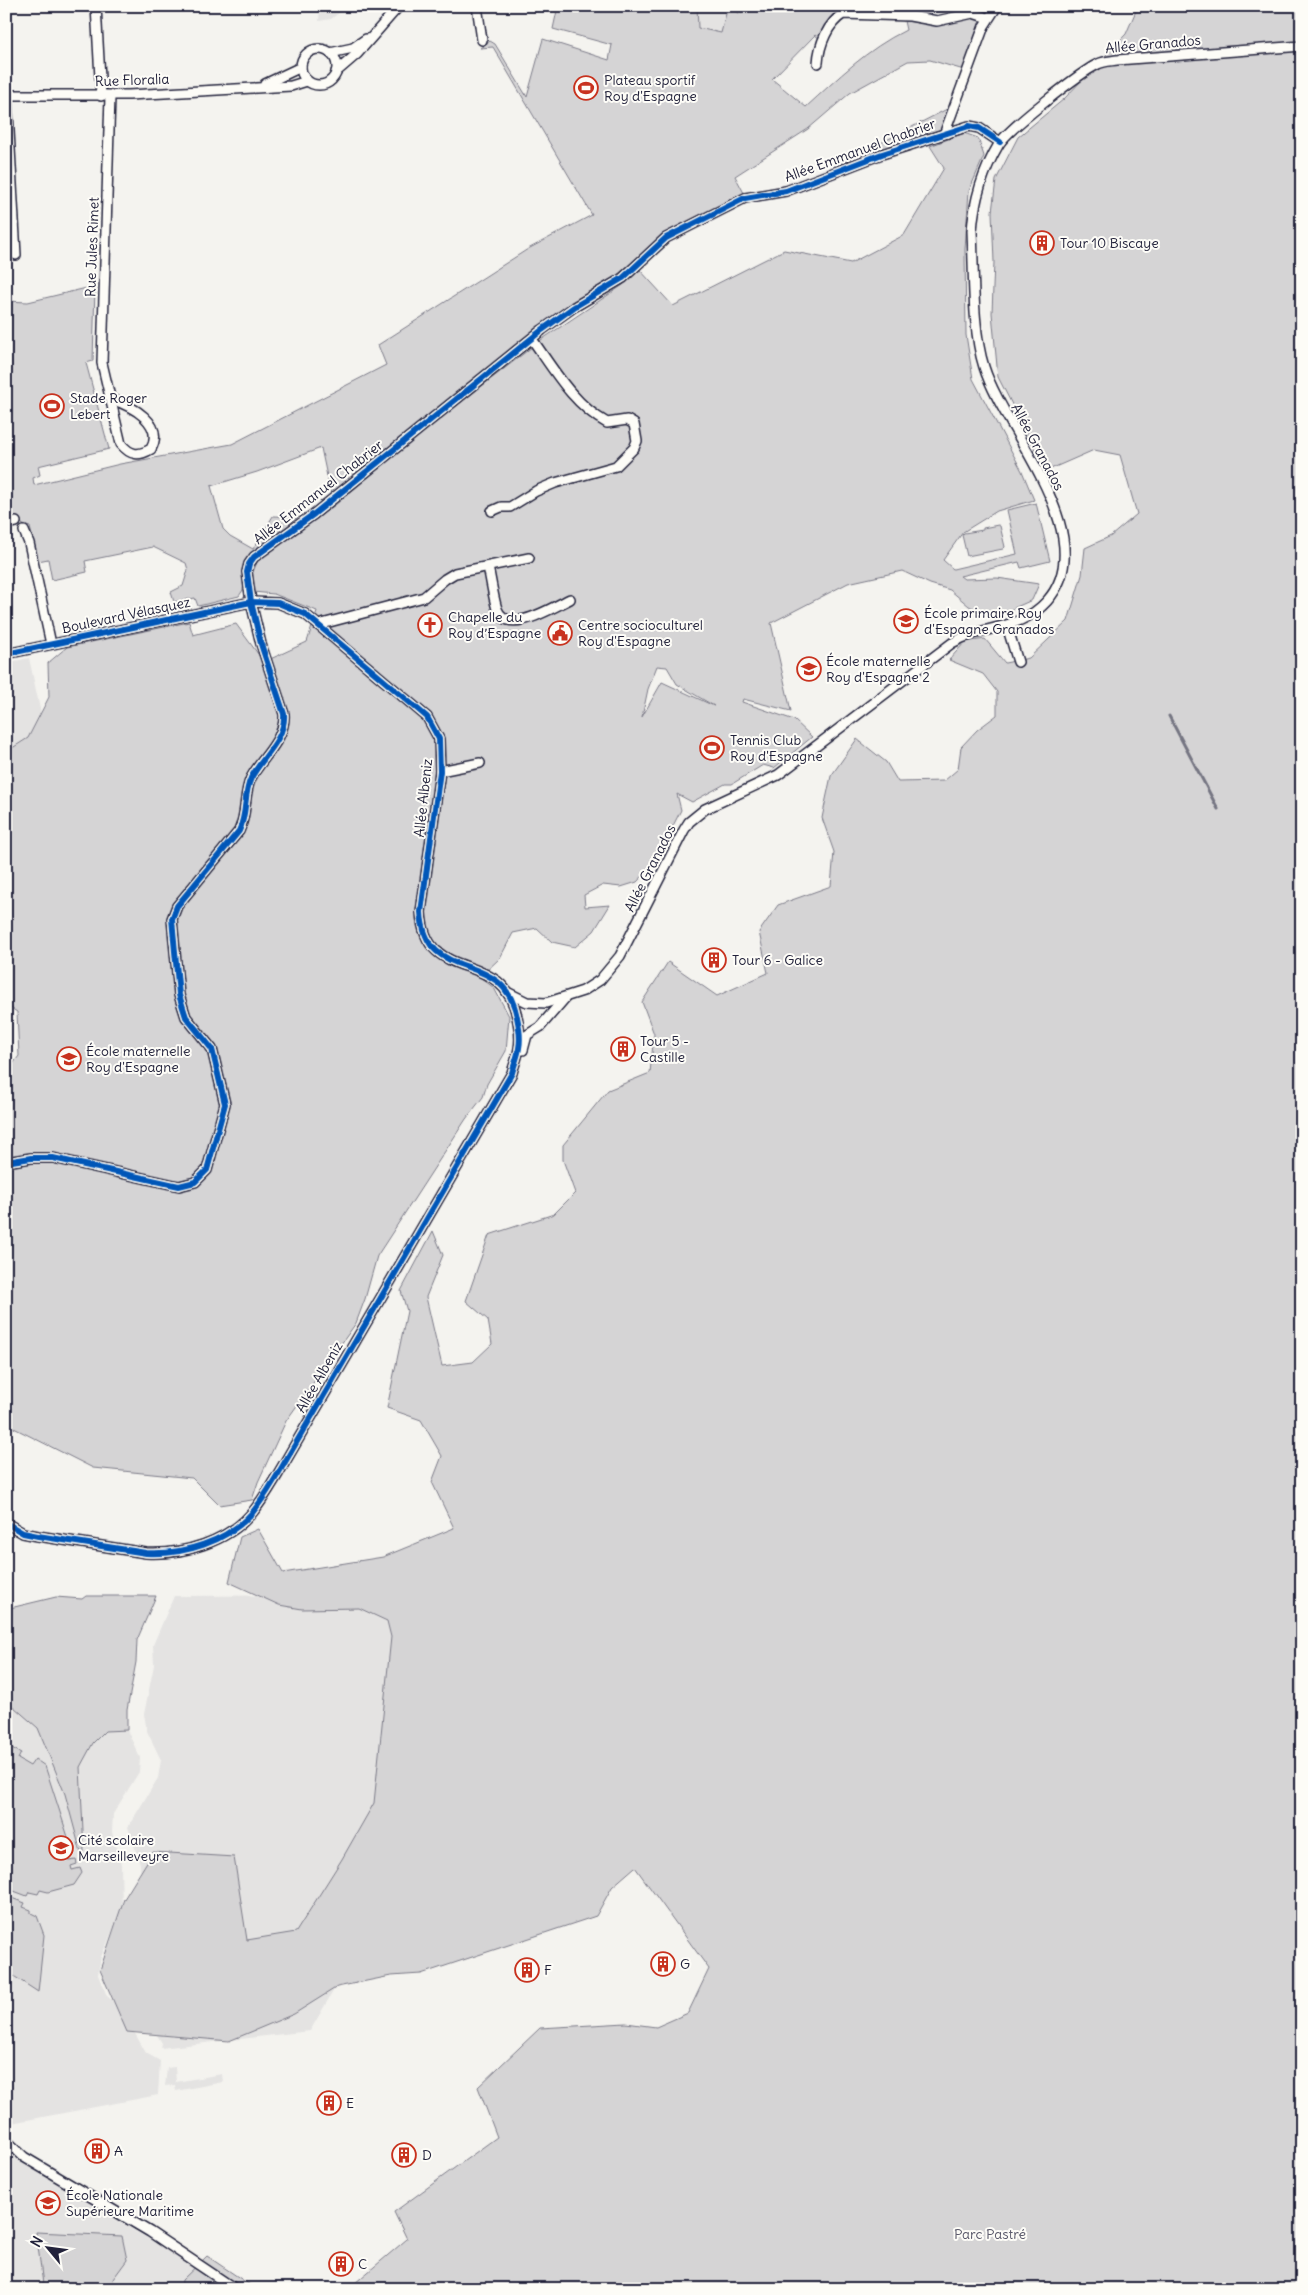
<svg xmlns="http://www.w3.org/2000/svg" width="1308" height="2295" viewBox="0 0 1308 2295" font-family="Delius,sans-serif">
<rect width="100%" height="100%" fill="#f4f3ef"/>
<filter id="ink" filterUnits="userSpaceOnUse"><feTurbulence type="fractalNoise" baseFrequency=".02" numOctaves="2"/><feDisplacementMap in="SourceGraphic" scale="10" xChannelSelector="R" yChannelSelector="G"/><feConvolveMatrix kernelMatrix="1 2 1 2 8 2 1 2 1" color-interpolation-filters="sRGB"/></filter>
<g filter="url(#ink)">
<g fill="#e4e3e2">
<path d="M320,6H348L331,19L319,21Z"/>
<path d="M697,6H746L722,33L698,28Z"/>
<path d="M29,658L48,746L6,756V663Z"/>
<path d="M632,1594L385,1902L310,2031L161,2048L162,2043L117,1972L141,1888L140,1864L128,1827L158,1778L161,1760L147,1731L144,1714L154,1665L153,1645L174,1596Z"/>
<path d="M86,1596H156L137,1640L136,1662L127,1709V1730L140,1758L139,1772L113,1814L112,1832L121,1864L122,1910L101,1957L98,1975L107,1996L120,2007L146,2053L160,2061L158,2095L6,2124V1609L56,1597L82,1599Z"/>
<path d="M175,2067L176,2082L222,2074L223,2082L176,2091L175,2085L165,2086L167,2068Z"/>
<path d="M6,2148L27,2166L152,2241L225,2289H6Z"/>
</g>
<g fill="#d5d4d5" stroke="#7c7b88" fill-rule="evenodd">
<path d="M558,6H697L698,28L721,33L728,6H736L734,9L740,14L746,6H851L835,16L821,40L815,35L772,79L806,107C838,78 867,49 906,30L904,21L934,24L974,15L983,20L964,70L930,60L908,61L850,93L808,129L735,176L744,193L653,244L608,283L449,400L331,495L321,448L257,472L211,486L223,529L230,536L253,549L273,516L298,517L247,559L243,590L239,596L198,606L195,598L174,602L171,592L183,586L188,570L186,563L153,547L85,561L87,572L52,580L48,559L38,561L30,527L23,525L17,517L6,520V301L28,302L95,286L93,361L86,363L109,449L38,466L40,475L33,478L34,485L120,464L232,444L386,365L378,345L528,249L592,215L493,47L480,48L490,41L495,44L527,97L543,39L609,60L612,45L553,29Z"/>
<path d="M1138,6H1302V2289H348L407,2239L394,2212L497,2137L478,2087L540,2028L626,2023L656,2027L688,2013L709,1969L635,1867L612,1887L596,1916L421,1974L391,1976L337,1987L294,2014L229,2041L127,2032L100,1970L124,1899L153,1852L234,1857L247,1940L296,1932L342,1859L374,1803L391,1637L387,1621L359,1608L302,1609L279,1605L229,1582L240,1537L258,1529L283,1573L383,1557L454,1528L432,1482L442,1456L421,1420L387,1408L407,1311L401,1291L433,1231L443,1255L426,1297L442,1366L473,1362L492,1344L488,1320L466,1301L489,1235L554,1214L575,1193L563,1160V1145L608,1090L650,1073L654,1034L642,1002L668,962L717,996L768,973L759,932L778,905L831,886L834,852L822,818L831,776L857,739L886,762L898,782L944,781L958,769L961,747L977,730L997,715V692L983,674L949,660L965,642L985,639L1005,663L1029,658L1068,621L1082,575L1085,548L1111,536L1137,514L1120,455L1094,450L1046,471L998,377L992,313L994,262L992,212L996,180L1018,137L1064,99L1126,34Z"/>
<path d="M949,108L942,129L832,168Z"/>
<path d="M964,133L978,138L984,156L969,191L965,249L966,335L973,379L1022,471L1034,500L997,511L963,532L943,560L953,569L1017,554L1007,510L1036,503L1050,561L1021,568L1019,562L960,576L964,579L997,578L1039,584L1032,600L1003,613L985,614L969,606L950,590L930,584L902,571L848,583L771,623L791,711L743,699L742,702L794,720L812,737L774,768L763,765L732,784H725L692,802L677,794L681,810L653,865L637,882L621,887L603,885L584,895L585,907L610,905L594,931L575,947L552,942L537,928L513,933L500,958L480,977L494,988L509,1016L506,1051L487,1084L483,1097L466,1119L377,1256L365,1299L356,1323L286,1421L258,1482L252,1500L219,1505L192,1478L93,1468L6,1424V1073L19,1056L17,1012L6,1005V752L28,738L49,697L48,663L67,647L189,622L193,635L236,624L264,662L307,642L317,611L274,594L253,592L252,574L258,560L335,505L419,435L541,340L623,285L640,270L673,306L784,250L851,263L904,235L944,168L930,146ZM657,666L667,667L677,684L714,706L662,682L642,717L648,689Z"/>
<path d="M998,525L1000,526L1005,547L1003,549L967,556L962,535L964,533L983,530V528Z"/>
<path d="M86,1596H156L137,1640L136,1662L127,1710V1730L105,1731L93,1743L80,1767L84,1852L81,1853L65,1794L38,1728L6,1700V1609L56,1597L82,1599Z"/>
<path d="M10,1747L21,1753L18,1759L30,1766L35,1759L45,1766L68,1837L64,1847L69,1861L76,1860L77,1864L71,1866L72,1870L80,1868L82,1873L74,1885L48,1892L40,1890L38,1894L29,1892L27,1896L6,1888V1750Z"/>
<path d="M6,1896L25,1903L23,1907L31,1910V1913L37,1916L44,1935L38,1992L6,1971Z"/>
<path d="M36,2232L122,2236L127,2260L113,2279L115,2289H26L43,2284Z"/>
<path d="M207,2256L256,2289H181L182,2280Z"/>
</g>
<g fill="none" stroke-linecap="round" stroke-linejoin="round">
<path stroke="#757582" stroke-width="3" d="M1169,716L1218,809"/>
<g stroke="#22223b" stroke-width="12">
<g id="street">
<path d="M96,6L101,96"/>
<path d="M477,6L482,40"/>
<circle cx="319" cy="67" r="18"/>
<path d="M330,53L353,48L366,39"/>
<path d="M818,63C819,45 828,23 843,14L910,16L937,21L973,13L988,18"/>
<path d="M336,72L357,54L399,6"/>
<path d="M265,84L301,67"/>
<path d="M6,95H129L291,86L307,81"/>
<path d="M7,95L16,255"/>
<path d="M110,96L102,363L121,444C131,456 139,456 151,449C165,423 132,406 111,399"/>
<path d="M945,132L984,26L997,6"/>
<path d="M492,511L501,507H510L536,491L555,483L616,466L634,448L637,441L634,424L627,420L607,423C573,404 554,370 532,339"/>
<path d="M6,524L16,522"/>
<path d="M24,531L29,543L51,644"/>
<path d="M488,567C491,580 493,596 497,609C507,637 553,607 570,599"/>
<path d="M318,625L424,597L445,579L455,573L529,558"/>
<path d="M1007,626L1018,662"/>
<path d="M6,654L251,602L278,603L305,614L427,717L439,739L440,771L421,912C425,988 503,945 517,1017C519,1026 521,1038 519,1048C518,1056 514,1065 512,1073L278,1474C270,1487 262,1501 252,1513C227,1542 183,1555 146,1553L38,1536L23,1533L6,1523"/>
<path d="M440,771L480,763"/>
<path d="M509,993L527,1002L546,1003L583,991L600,980L620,956L684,830L689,822L705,809L778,775L952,643C984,624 1019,632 1047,601C1104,537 1004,431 984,367C972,330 974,271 972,231C974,200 983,171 999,144C1008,129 1081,72 1098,64C1104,61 1111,61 1117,60L1302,46"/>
<path d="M523,1050L527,1035L540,1027L565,998"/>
<path d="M6,1162L31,1158H53L179,1186L195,1182L207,1170L225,1104L212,1049L186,1017L179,995L172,919L177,906L239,831C248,812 243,795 251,778C262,757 286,739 284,714L261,644L251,602L247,572L249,564L254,557L314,514L542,330L574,307L623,278L666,238L745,198L786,191L882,154L969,126L979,128L1000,142"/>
<path d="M6,2140L24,2157L150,2232L235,2289"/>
</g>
</g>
<use href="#street" stroke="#fdfcf7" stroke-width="9"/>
<g stroke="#fdfcf7" stroke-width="9">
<g id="cycleway">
<path d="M6,654L251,602L278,603L305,614L427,717L439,739L440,771L421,912C425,988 503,945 517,1017C519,1026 521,1038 519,1048C518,1056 514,1065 512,1073L278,1474C270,1487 262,1501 252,1513C227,1542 183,1555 146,1553L38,1536L23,1533L6,1523"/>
<path d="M6,1162L31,1158H53L179,1186L195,1182L207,1170L225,1104L212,1049L186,1017L179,995L172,919L177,906L239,831C248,812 243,795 251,778C262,757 286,739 284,714L261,644L251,602L247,572L249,564L254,557L314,514L542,330L574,307L623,278L666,238L745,198L786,191L882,154L969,126L979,128L1000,142"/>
</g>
</g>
<use href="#cycleway" stroke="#0057b8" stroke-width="6"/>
</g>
</g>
<defs>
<g id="stadium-ring" transform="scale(1.25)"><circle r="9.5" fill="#fdfcf7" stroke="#c8321e" stroke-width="1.5"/><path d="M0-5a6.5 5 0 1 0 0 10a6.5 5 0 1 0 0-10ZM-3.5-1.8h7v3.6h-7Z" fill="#c8321e"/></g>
<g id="building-ring" transform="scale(1.25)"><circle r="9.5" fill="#fdfcf7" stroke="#c8321e" stroke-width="1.5"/><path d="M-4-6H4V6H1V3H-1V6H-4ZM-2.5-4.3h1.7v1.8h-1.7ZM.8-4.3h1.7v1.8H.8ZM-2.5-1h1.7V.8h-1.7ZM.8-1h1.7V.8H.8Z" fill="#c8321e"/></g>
<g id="school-ring" transform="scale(1.25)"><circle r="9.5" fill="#fdfcf7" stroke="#c8321e" stroke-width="1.5"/><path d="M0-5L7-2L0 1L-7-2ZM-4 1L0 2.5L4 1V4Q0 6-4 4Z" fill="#c8321e"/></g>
<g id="church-ring" transform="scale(1.25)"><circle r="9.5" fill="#fdfcf7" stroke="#c8321e" stroke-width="1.5"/><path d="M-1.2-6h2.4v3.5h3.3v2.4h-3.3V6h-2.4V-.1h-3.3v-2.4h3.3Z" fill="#c8321e"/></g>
<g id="civic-ring" transform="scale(1.25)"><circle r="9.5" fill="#fdfcf7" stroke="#c8321e" stroke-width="1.5"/><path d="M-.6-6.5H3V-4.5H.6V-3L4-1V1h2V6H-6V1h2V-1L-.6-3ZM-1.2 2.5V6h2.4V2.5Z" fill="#c8321e"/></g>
<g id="university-ring" transform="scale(1.25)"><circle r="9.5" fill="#fdfcf7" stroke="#c8321e" stroke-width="1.5"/><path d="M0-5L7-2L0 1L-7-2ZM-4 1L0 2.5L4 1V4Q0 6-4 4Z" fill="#c8321e"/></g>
</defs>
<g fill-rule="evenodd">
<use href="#stadium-ring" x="586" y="88"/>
<use href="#building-ring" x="1042" y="243"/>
<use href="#stadium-ring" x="52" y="406"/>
<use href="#school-ring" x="906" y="621"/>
<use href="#church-ring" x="430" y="625"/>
<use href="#civic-ring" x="560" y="633"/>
<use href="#school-ring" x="809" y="669"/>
<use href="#stadium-ring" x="712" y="748"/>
<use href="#building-ring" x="714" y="960"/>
<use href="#building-ring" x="623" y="1049"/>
<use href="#school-ring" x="69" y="1059"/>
<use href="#school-ring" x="61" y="1848"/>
<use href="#building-ring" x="663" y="1964"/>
<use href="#building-ring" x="527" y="1970"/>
<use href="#building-ring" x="329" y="2103"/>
<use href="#building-ring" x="97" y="2151"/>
<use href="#building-ring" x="404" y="2155"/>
<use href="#university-ring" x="48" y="2203"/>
<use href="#building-ring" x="341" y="2264"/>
</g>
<g text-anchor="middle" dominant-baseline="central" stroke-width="4" stroke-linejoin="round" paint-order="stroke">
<g font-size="14" fill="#22223b" stroke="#fdfcf7">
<text transform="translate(1153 44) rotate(-5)">Allée Granados</text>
<text transform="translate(132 80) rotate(-2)">Rue Floralia</text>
<text transform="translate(860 150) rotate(-20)">Allée Emmanuel Chabrier</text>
<text transform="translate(92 247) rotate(-88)">Rue Jules Rimet</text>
<text transform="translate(1038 447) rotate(62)">Allée Granados</text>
<text transform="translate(318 492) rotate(-38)">Allée Emmanuel Chabrier</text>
<text transform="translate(126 615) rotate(-12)">Boulevard Vélasquez</text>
<text transform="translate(423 798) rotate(-84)">Allée Albeniz</text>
<text transform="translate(650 868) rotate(-63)">Allée Granados</text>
<text transform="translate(319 1377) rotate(-60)">Allée Albeniz</text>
</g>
<g font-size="14" fill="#22223b" stroke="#fdfcf7" text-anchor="start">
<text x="604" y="80">Plateau sportif<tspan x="604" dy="16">Roy d'Espagne</tspan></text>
<text x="1060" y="243">Tour 10 Biscaye</text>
<text x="70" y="398">Stade Roger<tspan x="70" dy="16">Lebert</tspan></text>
<text x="924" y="613">École primaire Roy<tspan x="924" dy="16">d'Espagne Granados</tspan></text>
<text x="448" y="617">Chapelle du<tspan x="448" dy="16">Roy d’Espagne</tspan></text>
<text x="578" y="625">Centre socioculturel<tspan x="578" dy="16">Roy d'Espagne</tspan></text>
<text x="826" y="661">École maternelle<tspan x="826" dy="16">Roy d'Espagne 2</tspan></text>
<text x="730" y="740">Tennis Club<tspan x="730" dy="16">Roy d'Espagne</tspan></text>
<text x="732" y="960">Tour 6 - Galice</text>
<text x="640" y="1041">Tour 5 -<tspan x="640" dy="16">Castille</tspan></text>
<text x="86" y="1051">École maternelle<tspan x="86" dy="16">Roy d'Espagne</tspan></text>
<text x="78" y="1840">Cité scolaire<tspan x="78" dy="16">Marseilleveyre</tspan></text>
<text x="680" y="1964">G</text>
<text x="544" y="1970">F</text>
<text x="346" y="2103">E</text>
<text x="114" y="2151">A</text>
<text x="422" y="2155">D</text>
<text x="66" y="2195">École Nationale<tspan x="66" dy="16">Supérieure Maritime</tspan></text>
<text x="358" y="2264">C</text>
</g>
<g font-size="14" fill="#585769" stroke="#fdfcf7">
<text x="990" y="2234">Parc Pastré</text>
</g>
</g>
<rect width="1308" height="2295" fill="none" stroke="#fdfcf7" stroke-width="25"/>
<rect x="12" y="12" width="1283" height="2270" fill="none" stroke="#22223b" stroke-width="2" filter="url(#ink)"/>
<g transform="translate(48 2248) rotate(299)" stroke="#fdfcf7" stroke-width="4" paint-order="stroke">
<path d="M0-4L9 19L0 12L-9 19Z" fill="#22223b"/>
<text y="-8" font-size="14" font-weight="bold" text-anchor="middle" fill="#22223b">N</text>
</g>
</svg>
